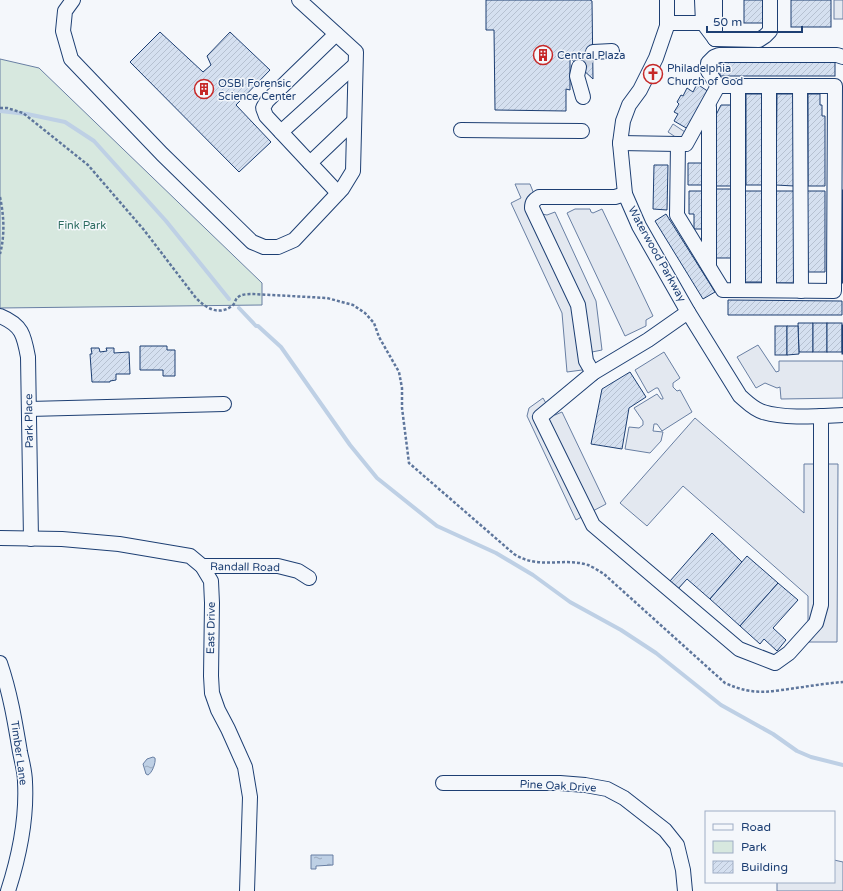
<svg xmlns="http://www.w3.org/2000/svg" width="843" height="891" viewBox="0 0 843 891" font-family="'Varela Round',sans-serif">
<defs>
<pattern id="water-ripples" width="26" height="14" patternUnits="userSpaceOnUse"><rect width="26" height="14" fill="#bed0e5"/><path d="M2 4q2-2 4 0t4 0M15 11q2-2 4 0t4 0" fill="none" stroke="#9aaabe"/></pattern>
<pattern id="building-hatch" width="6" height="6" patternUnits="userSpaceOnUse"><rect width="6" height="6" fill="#d5e0f0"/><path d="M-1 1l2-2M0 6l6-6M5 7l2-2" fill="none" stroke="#b6c1d1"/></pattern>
</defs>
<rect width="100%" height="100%" fill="#f4f7fb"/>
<path fill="#d7e8df" stroke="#687fa3" d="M0,59L39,68L262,283V305L0,308Z"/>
<g fill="#e3e8f0" stroke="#687fa3">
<rect x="834" y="0" width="9" height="19"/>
<path d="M673,124L685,132L680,140L668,132Z"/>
<path d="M515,184H530L542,214L547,215L555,212L596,301L602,350L592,352V358L595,363L582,370L567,372L562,313L511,203L521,198Z"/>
<path d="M575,209H590L591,212L593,213L602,209L653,316L646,320V326L625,336L567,213Z"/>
<path d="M758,345L776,372L779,371V361H843V398L781,399L780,387L777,388L765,383L756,388L737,357Z"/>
<path d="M664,352L680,378L673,383V387L677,391L680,390L692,412L662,431L657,424H654L653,431L663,432L661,441L650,453L625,449L629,427L639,428L643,425V421L634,408L657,394L661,399H663V398L658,388H656L648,393L635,370Z"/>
<path d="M543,398L552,414L555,415L562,412L606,504L576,520L527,416L529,408Z"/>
<path d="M695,418L804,513V464H838L837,642H808V596L683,486L647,526L620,503Z"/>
<path d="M834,860L843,862V891H777V882H834Z"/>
</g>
<g fill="url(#water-ripples)" stroke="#687fa3">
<path d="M153,757L155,758C156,763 152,773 148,775L146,774L143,764L147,759Z"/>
<path d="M311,855H333V865L316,866V869H311Z"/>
</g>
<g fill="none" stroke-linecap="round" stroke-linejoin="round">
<g stroke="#bed0e5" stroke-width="4">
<path d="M0,111L27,114L65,122L94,141L166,221L229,299"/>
<path d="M239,308L256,326H258L281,347L350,445L377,478L437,526L496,553L533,575L570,602L621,630L656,653L721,705L773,734L797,751L811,757L843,765"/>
</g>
</g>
<g fill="url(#building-hatch)" stroke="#1d3f73">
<path d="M486,0H590L592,1L593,79L570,58V90L566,89V111L495,110L494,30H486Z"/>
<rect x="744" y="0" width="21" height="23"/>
<rect x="791" y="0" width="40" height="27"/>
<path d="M160,32L203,72L211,65L207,56L230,32L270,70L236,105L271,142L239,172L130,62Z"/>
<rect x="720" y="59" width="115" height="17"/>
<path d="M697,84L709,92L688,129L674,121L678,114L674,112L679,104L677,102L681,95L683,96L687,88L693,92Z"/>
<rect x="746" y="94" width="17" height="91"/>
<path d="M777,94H794V186L776,185Z"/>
<path d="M808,94H820V105H822V116H825V186H808Z"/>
<path d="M721,105H732V186H715V117Z"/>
<path d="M688,163H705L706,185H688Z"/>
<path d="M654,165H668L667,210L653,209Z"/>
<rect x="715" y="189" width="17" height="69"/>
<rect x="842" y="190" width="1" height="93"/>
<path d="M689,191H706V229H694V214H689Z"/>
<rect x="745" y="191" width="18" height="91"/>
<rect x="776" y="191" width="18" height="92"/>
<path d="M807,191H825V272H808Z"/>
<path d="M666,214L715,292L703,299L655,221Z"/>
<path d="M728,300L842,301V315H728Z"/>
<path d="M798,323H813V352H799Z"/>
<rect x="813" y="323" width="14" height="29"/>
<rect x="827" y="323" width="15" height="29"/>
<rect x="842" y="325" width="1" height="29"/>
<rect x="775" y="326" width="12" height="29"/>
<path d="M787,326H798L799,354L787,355Z"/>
<path d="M140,346H167V350H175V376H163V370H140Z"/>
<path d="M91,348H99L100,352L107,351L106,348H114V353L129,352L130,374H116V380L110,381V382H92L90,354H92Z"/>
<path d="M630,372L646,397L629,408L622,449L591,444L602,389Z"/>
<path d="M712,533L742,562L710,599L687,579L678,589L670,581Z"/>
<path d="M747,556L778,583L740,626L710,599Z"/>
<path d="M778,583L798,600L773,628L786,640L777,651L764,639L760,644L740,626Z"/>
</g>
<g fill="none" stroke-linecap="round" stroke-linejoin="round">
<path stroke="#c9d2e0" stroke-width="14" stroke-dasharray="14 7" stroke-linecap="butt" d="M579,67L593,52"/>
<g stroke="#1d3f73" stroke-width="16">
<g id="minor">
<path d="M73,0L65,11L63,31L71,59L162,154L252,242L264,247H278L294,240L342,189L353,171L356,52L299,0"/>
<path d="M667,0V26L656,58L640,90L629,105L623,121L620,143L625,194L639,226L688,312L740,396C747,402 753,409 763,412C784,419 820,416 843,415"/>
<path d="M702,0L703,23"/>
<path d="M715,0V39"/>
<path d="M667,23H703L715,39"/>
<path d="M336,34L267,101L263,108L266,116L338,193"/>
<path d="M715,39L759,40L765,36L770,31V0"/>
<path d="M593,52L612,51"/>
<path d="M579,67L577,76L583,97"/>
<path d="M718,86H835L834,291L723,290L677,215L678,144H686Z"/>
<path d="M718,86L708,71V63L714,57L719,55H837L843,57"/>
<path d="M800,86L801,291"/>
<path d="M709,107V266"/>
<path d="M461,130L582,131"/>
<path d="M281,132L355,65"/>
<path d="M620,143L678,144"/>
<path d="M310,163L354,121"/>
<path d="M738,290V86"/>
<path d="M769,290V86"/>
<path d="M688,312L648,340L593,373L540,417L593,525L739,649L775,663L789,653L816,623L821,605V416"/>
<path d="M0,316C22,325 24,335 28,357L31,539"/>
<path d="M593,373L586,361L578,305L532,208C532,202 534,200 539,197H615L625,194"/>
<path d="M29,409L224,404"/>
<path d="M0,538L62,539L119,544L190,556L202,566L211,581L212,603L211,676L212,693L218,710L228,729L245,767L250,797L247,891"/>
<path d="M202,566H278L298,571L309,578"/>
<path d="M0,663C10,692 15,722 20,752C22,762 25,772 25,782C27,819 19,857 8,891"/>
<path d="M443,783H560L585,785L607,789L624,798L665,830L677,845L683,870L685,891"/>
</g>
</g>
<g stroke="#5e769c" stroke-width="2.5" stroke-dasharray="3 2" stroke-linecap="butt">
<path d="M0,108H7L23,113L88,165L144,230L196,298C206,308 218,316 232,306C235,304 235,300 237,298C241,294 248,294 253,294L327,298L353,305L365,313L374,323L379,337L399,372L402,388V408L409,463L514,554C539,570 563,557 588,565C593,567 599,571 604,574L725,683C756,697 771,691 803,687C816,685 830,683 843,682"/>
<path d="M0,197C4,216 5,235 0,254"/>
</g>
<use href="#minor" stroke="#f4f7fb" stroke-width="14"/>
</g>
<defs>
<g id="building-ring" transform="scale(1)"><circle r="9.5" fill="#f4f7fb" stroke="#c62828" stroke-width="1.5"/><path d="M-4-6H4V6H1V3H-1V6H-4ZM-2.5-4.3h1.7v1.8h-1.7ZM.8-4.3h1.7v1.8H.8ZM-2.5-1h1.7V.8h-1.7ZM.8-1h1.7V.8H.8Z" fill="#c62828"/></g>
<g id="church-ring" transform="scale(1)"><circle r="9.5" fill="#f4f7fb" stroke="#c62828" stroke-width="1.5"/><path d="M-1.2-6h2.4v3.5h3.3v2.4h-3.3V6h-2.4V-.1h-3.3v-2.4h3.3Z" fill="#c62828"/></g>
</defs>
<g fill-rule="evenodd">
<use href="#building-ring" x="543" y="55"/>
<use href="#church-ring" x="653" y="74"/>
<use href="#building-ring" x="204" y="89"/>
</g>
<g text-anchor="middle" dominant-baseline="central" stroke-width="3" stroke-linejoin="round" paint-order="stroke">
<g font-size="11" fill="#1d3f73" stroke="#f4f7fb" text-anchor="start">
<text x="557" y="55">Central Plaza</text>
<text x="667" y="68">Philadelphia<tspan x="667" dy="13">Church of God</tspan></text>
<text x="218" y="83">OSBI Forensic<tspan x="218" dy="13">Science Center</tspan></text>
</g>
<g font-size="11" fill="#2c6c60" stroke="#f4f7fb">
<text x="82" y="225">Fink Park</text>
</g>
<g font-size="11" fill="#1d3f73" stroke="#f4f7fb">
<text transform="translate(657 254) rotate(61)">Waterwood Parkway</text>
<text transform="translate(29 421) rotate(-91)">Park Place</text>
<text transform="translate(245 567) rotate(1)">Randall Road</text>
<text transform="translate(211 628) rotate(-89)">East Drive</text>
<text transform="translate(19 753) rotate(82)">Timber Lane</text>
<text transform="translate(558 786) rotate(3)">Pine Oak Drive</text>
</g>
</g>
<rect x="705" y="811" width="130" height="72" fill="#f4f7fb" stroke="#9eadc5"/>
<rect x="713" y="824" width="20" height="6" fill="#f4f7fb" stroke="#9eadc5"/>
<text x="741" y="831" font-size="12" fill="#1d3f73">Road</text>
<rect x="713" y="841" width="20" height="12" fill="#d7e8df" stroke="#9eadc5"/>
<text x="741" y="851" font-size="12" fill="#1d3f73">Park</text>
<rect x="713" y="861" width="20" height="12" fill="url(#building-hatch)" stroke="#9eadc5"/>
<text x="741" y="871" font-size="12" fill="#1d3f73">Building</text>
<path d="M707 26v6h95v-6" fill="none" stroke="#1d3f73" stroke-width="2"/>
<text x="713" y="26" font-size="12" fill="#1d3f73" stroke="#f4f7fb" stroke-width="3" paint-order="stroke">50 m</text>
</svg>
